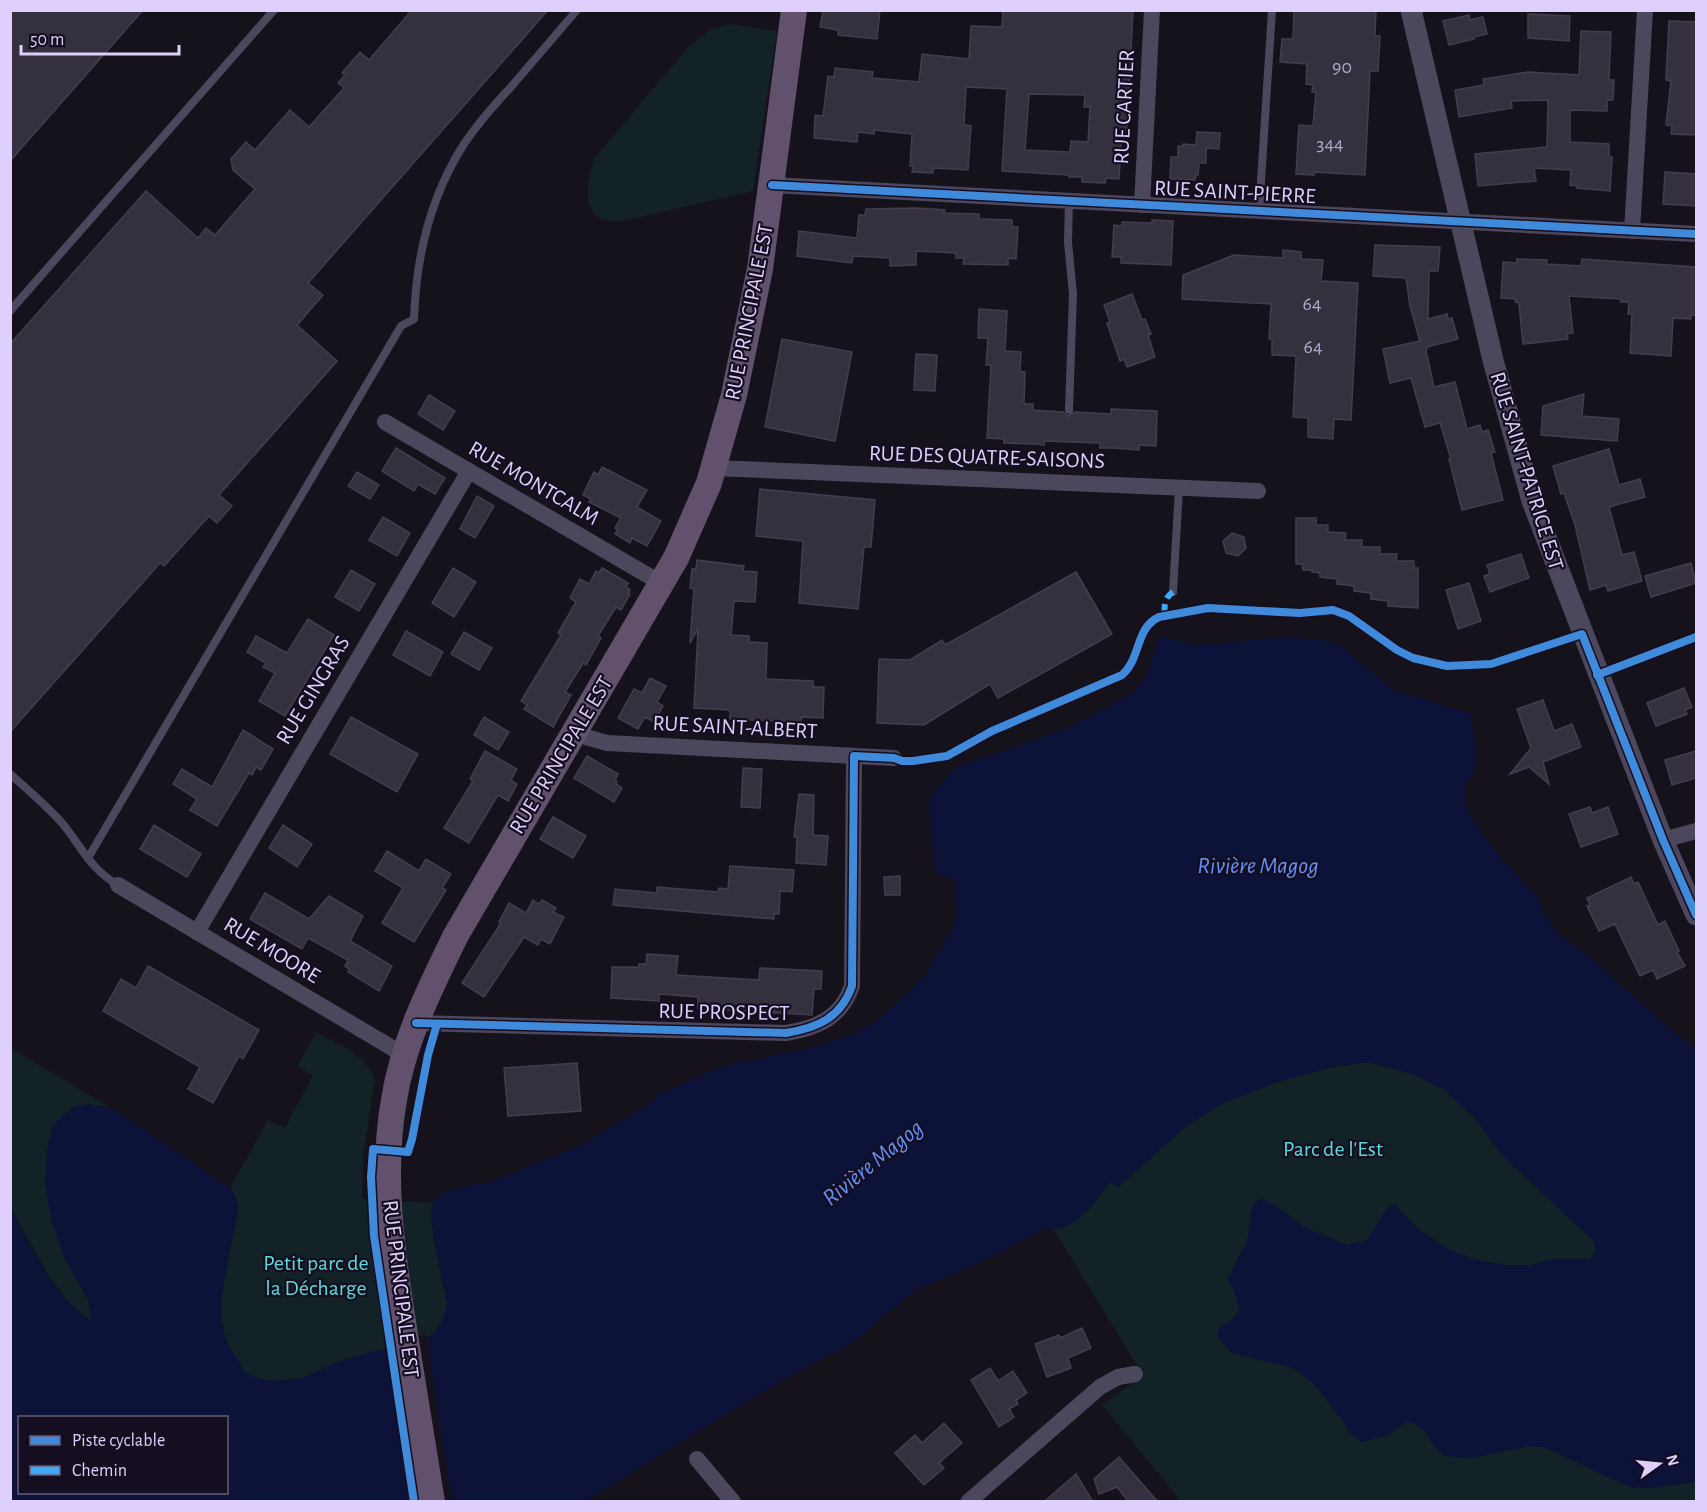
<svg xmlns="http://www.w3.org/2000/svg" width="1707" height="1512" viewBox="0 0 1707 1512" font-family="'Alegreya Sans',sans-serif">
<rect width="100%" height="100%" fill="#16121c"/>
<g fill="#122227">
<path d="M731,24L777,31L753,191L623,221C617,221 609,221 604,220C579,211 589,176 594,159L688,47L710,30Z"/>
<path d="M316,1032C338,1045 367,1054 375,1080L363,1157L362,1199L433,1203L431,1209L434,1241L447,1304C445,1316 441,1329 431,1336C426,1339 418,1340 413,1341C389,1349 363,1353 339,1362C326,1366 314,1375 301,1378C285,1382 257,1384 244,1371C203,1330 229,1259 238,1210L236,1197L230,1188L268,1120L285,1128L313,1075L297,1067Z"/>
<path d="M12,1049L113,1109C93,1102 79,1104 62,1116L65,1259L88,1299L93,1323L69,1303L49,1276L11,1208L10,1050Z"/>
<path d="M1369,1062L1412,1074L1443,1089L1475,1118L1503,1156L1593,1240L1596,1250L1590,1259H1552L1532,1265H1505L1477,1260L1450,1250L1421,1231L1394,1204L1367,1240L1347,1245L1303,1227L1281,1209L1253,1204L1247,1242L1236,1261L1234,1290L1240,1310L1230,1322L1219,1328L1218,1336L1232,1353L1293,1368L1311,1381L1361,1442L1386,1436L1406,1422L1414,1423L1425,1431L1437,1450L1531,1446L1544,1447L1632,1488H1651L1696,1482V1501H1181L1102,1405L1143,1375L1054,1230C1083,1219 1092,1205 1110,1182L1118,1187C1142,1166 1165,1141 1191,1123C1240,1088 1311,1069 1369,1062Z"/>
</g>
<path fill="#0d1238" fill-rule="evenodd" d="M1162,637L1198,645L1283,637L1329,641L1344,648L1393,690L1470,713C1472,730 1479,752 1475,768C1473,776 1467,782 1465,789C1459,820 1520,876 1539,899L1543,912L1559,934L1593,959L1636,999L1696,1050V1482L1651,1488H1632L1544,1447L1531,1446L1471,1458L1445,1456L1437,1450L1425,1431L1414,1423L1406,1422L1386,1436L1361,1442L1352,1435L1325,1396L1311,1381L1293,1368L1232,1353L1217,1336L1219,1328L1230,1322L1240,1310L1234,1290L1227,1280L1247,1242L1253,1204L1262,1198L1281,1209L1303,1227L1347,1245L1367,1240L1388,1207L1394,1204L1421,1232L1450,1250L1477,1260L1505,1265H1532L1552,1259H1590L1596,1250L1593,1240L1503,1156L1475,1118L1443,1089L1412,1074L1369,1062L1337,1066L1278,1082L1222,1104L1190,1123L1118,1187L1110,1182C1094,1203 1075,1234 1044,1229L986,1260L916,1290L848,1346L814,1363L766,1390L586,1501H11L10,1208C32,1249 53,1296 92,1322L88,1299L65,1259L52,1223L45,1185L47,1150L52,1128L62,1116L75,1107L89,1104L113,1109L230,1188L236,1197L238,1210L222,1294V1324L228,1344L245,1372L256,1378L272,1381L302,1378L340,1361L431,1336L442,1322L447,1304L431,1220L433,1203L443,1192L464,1186L490,1182L577,1147L657,1099L656,1096L710,1071L735,1063L803,1050L850,1035L876,1022L925,976L953,927L957,914L955,879L936,875L931,839L930,800L932,794L955,768L1062,730L1091,716L1133,693L1146,678L1158,640ZM20,1418H226V1492H20Z"/>
<path fill="#16121c" d="M426,1334L452,1501H411L386,1347Z"/>
<g fill="#35303e" stroke="#443c4f" stroke-width="1.5" fill-rule="evenodd">
<path d="M10,10H143L10,161Z"/>
<path d="M412,10H548L308,283L323,295L297,325L337,361L219,495L232,506L217,523L209,516L164,566L160,563L10,732V344L146,191L198,238L206,228L215,235L255,189L233,170L231,159L246,142L255,150L290,110L309,127L344,88L338,83L345,75L342,73L360,52L369,60Z"/>
<path d="M823,10H880L877,39L838,35V30L820,27Z"/>
<path d="M1003,10H1133L1127,129H1122L1119,179L1106,178L1105,183L1082,182V177H1069V175L1002,171L1007,89L966,87L964,125L971,126L968,170L933,168V173L912,172L913,166H910L912,134L874,130V134L858,132L857,142L814,138L815,115L823,116L828,76L834,77L835,68L873,72L872,78L919,82L922,54L969,59L971,26L1002,27ZM1029,94L1085,95L1084,107H1090L1088,142L1071,141L1070,152L1025,150Z"/>
<path d="M1294,10H1376L1375,36H1380L1378,71H1370L1365,175L1314,172V175L1296,174L1299,125L1313,126L1316,92H1312L1313,85L1306,84L1307,64L1280,62L1282,39H1293Z"/>
<path d="M1528,14L1570,16L1569,41L1528,38Z"/>
<path d="M1469,15L1470,20L1483,17L1487,34L1474,37V39L1449,45L1443,21Z"/>
<path d="M1669,21L1696,22V135L1671,134L1672,126L1666,125L1671,81L1666,80Z"/>
<path d="M1581,31L1611,32L1609,80H1614L1613,100H1607V111L1570,110V142L1609,144V156L1612,157L1610,191L1577,188V186L1570,185L1571,170L1534,168L1536,181L1478,186L1475,154L1547,147L1548,100L1511,101L1512,108L1459,117L1455,90L1484,85L1483,79L1528,72L1579,75Z"/>
<path d="M1197,132L1220,133L1219,149L1206,148V163H1199L1198,175H1196L1195,180L1170,179L1171,157H1178V146H1183V144L1196,145Z"/>
<path d="M1665,172L1696,174V206L1663,204Z"/>
<path d="M916,208L945,210L944,213L979,214V219L1012,220V227H1018L1016,259L1008,258V265L963,264L964,258H956V253L916,251V265L890,266V258L853,256L852,263L797,256L799,231L857,238L859,215H865L866,209Z"/>
<path d="M1152,220L1173,221L1171,265L1121,263V257H1112L1114,225L1122,226V222L1152,223Z"/>
<path d="M1375,245L1440,247L1438,271H1429L1428,319L1447,314L1448,319L1452,318L1458,339L1427,347L1426,351L1434,387L1455,382L1467,429L1480,425L1482,432L1488,430L1495,452L1491,453L1503,500L1462,510L1449,459H1451L1440,423L1425,427L1411,378L1390,383L1383,349L1420,341L1410,306L1406,278L1373,276Z"/>
<path d="M1283,250L1301,252V259L1323,260L1321,281L1358,283L1351,420L1334,419L1333,439L1308,437V418L1293,417L1296,356L1272,355V339H1269L1271,304L1182,299L1183,275L1234,255L1283,258Z"/>
<path d="M1517,259L1547,260L1546,264L1581,266L1582,259L1696,267V315H1691V319L1673,318L1671,356L1630,353L1632,314H1628L1629,302H1621V299L1569,296L1573,333L1567,334L1568,339L1523,344L1519,303L1515,302L1516,299L1501,298L1503,262L1517,263Z"/>
<path d="M1132,294L1142,320L1145,319L1151,334L1148,335L1155,357L1127,367L1124,359L1120,361L1107,323L1110,322L1104,305Z"/>
<path d="M979,309L1007,311L1005,351L1021,352L1020,371L1025,372L1024,404H1033V410L1063,412L1068,416L1075,412L1111,414V409L1157,411L1156,446L1139,445V450L1114,448H1100V443L1044,441V445L1034,444L1004,443V439L987,438L991,365H986L988,338H978Z"/>
<path d="M782,339L852,352L835,441L765,427Z"/>
<path d="M916,354L937,355L935,391L914,390Z"/>
<path d="M1584,394L1582,416L1619,419L1617,441L1541,435L1543,406Z"/>
<path d="M429,395L455,411L443,430L418,414Z"/>
<path d="M396,448L445,478L435,494L418,484L414,491L382,471Z"/>
<path d="M1609,449L1619,485L1640,479L1645,497L1609,507L1622,555L1634,552L1642,581L1608,591L1606,585L1590,590L1575,525L1564,493L1561,494L1553,466Z"/>
<path d="M602,467L647,490L637,507L661,521L647,546L632,538L630,543L615,534L618,530L615,528L621,518L589,502L591,499L583,495L594,472L598,475Z"/>
<path d="M357,472L379,485L370,499L348,486Z"/>
<path d="M760,489L875,500L871,547H864L858,609L799,603L803,541L756,536Z"/>
<path d="M477,496L494,506L475,538L460,529Z"/>
<path d="M383,517L410,533L397,556L369,540Z"/>
<path d="M1296,518H1316V525H1328V532L1346,533L1345,540H1362V547H1380V554H1397L1396,561H1414V568H1418V608L1388,606V601L1371,599V593L1354,591V586L1337,584V579L1320,577V573L1312,572V570H1303L1302,564H1296Z"/>
<path d="M1232,533L1244,537L1246,548L1238,556L1226,553L1223,541Z"/>
<path d="M1521,554L1529,578L1490,592L1484,576L1490,574L1487,565Z"/>
<path d="M697,560L744,566L743,571L757,572L755,602L734,601L731,635L749,636V642L767,643L766,679L813,681V687H824L823,718L801,717V722L730,719V710L694,708L698,629L690,643L694,589L690,588L692,569H696Z"/>
<path d="M1691,563L1696,583L1651,597L1645,576Z"/>
<path d="M453,568L476,582L454,617L432,603Z"/>
<path d="M602,568L628,583L626,587L630,590L628,593L630,594L621,610L616,607L598,636L601,638L586,665L583,663L565,692L571,695L553,727L524,709L527,705L521,701L561,635L558,633L576,602L570,598L580,579L589,584L596,571L599,573Z"/>
<path d="M351,570L375,584L359,611L335,597Z"/>
<path d="M1076,572L1112,634L998,698L990,684L924,725L877,723L879,659L910,660L942,640L945,645Z"/>
<path d="M1469,583L1481,621L1458,629L1446,590Z"/>
<path d="M308,619L334,635L285,716L259,701L275,673L263,667L266,663L247,652L256,636L287,653Z"/>
<path d="M406,631L443,652L430,676L393,655Z"/>
<path d="M464,632L492,648L479,670L451,654Z"/>
<path d="M650,678L666,686L657,702L663,706L654,722L645,717L638,729L618,718L634,689L642,693Z"/>
<path d="M1684,688L1692,707L1685,710L1687,714L1656,726L1647,703Z"/>
<path d="M1543,700L1554,731L1572,724L1581,747L1543,762L1549,784L1529,767L1510,774L1531,748L1517,709Z"/>
<path d="M351,717L418,754L397,792L330,754Z"/>
<path d="M484,717L509,732L498,750L474,735Z"/>
<path d="M243,730L273,749L261,770L256,767L252,775L249,773L217,826L190,810L197,799L173,784L182,769L212,787Z"/>
<path d="M485,751L517,769L511,780L517,784L508,801L498,795L469,843L444,828L473,781L470,779Z"/>
<path d="M1696,751V778L1672,785L1665,760Z"/>
<path d="M587,756L618,774L615,780L617,782L616,784L622,788L614,802L574,778Z"/>
<path d="M743,768L762,769L760,808L741,807Z"/>
<path d="M799,794L814,795L813,835L828,836L826,865L796,863L797,837H794Z"/>
<path d="M1590,807L1592,813L1608,807L1618,834L1581,847L1569,814Z"/>
<path d="M553,817L586,836L573,858L540,839Z"/>
<path d="M154,825L201,854L187,877L140,849Z"/>
<path d="M283,825L312,844L297,867L269,848Z"/>
<path d="M387,851L419,871L426,859L451,874L442,888L446,890L414,942L382,923L403,888L375,871Z"/>
<path d="M730,866L794,870L792,892L780,891L779,914H774V919L613,905L615,889L657,893V887L718,892L719,888L728,889Z"/>
<path d="M900,876V895H885L884,877Z"/>
<path d="M1631,877L1634,884L1638,882L1658,925L1665,921L1679,951L1677,952L1685,966L1657,979L1653,970L1640,976L1615,924L1599,931L1587,906L1590,905L1587,898Z"/>
<path d="M265,893L309,919L329,896L363,916L350,941L392,966L379,991L348,972L349,969L345,966L348,960L308,938L302,949L250,919Z"/>
<path d="M533,900L539,904L542,900L556,908L553,912L564,917L550,944L541,939L538,945L524,937L484,997L462,983L501,923L499,922L509,903L526,913Z"/>
<path d="M647,954L678,956L676,975L759,980L760,968L822,971L821,989H814L812,1015L698,1008V997L659,994V1001L611,998L612,967H639V964H646Z"/>
<path d="M148,966L259,1030L243,1059L239,1056L213,1103L188,1089L200,1067L103,1011L121,979L136,988Z"/>
<path d="M577,1063L581,1111L508,1116L504,1068Z"/>
<path d="M1082,1328L1091,1348L1068,1358L1071,1368L1047,1377L1035,1344L1059,1335L1060,1338Z"/>
<path d="M990,1368L998,1381L1013,1371L1027,1393L1016,1400L1018,1404L1009,1409L1014,1417L999,1427L971,1380Z"/>
<path d="M944,1423L962,1443L939,1463L944,1468L924,1485L895,1453L915,1435L922,1443Z"/>
<path d="M1119,1457L1158,1502H1129L1117,1487L1099,1494L1094,1479Z"/>
<path d="M1076,1474L1093,1502H1044Z"/>
</g>
<g fill="none" stroke-linecap="round" stroke-linejoin="round">
<g stroke="#4c475c" stroke-width="8">
<path d="M1259,212L1272,10"/>
<path d="M10,311L274,10"/>
<path d="M1069,410L1073,294L1068,242L1069,201"/>
<path d="M1173,592L1179,488"/>
<path d="M10,774C28,790 46,805 62,823C82,847 89,868 118,885"/>
<path d="M88,858L401,326L414,319C416,256 430,197 464,144C478,123 494,105 511,87C533,61 555,36 577,10"/>
</g>
<g stroke="#4c475c" stroke-width="16">
<path d="M772,185L1696,234"/>
<path d="M1142,205L1152,10"/>
<path d="M1632,231L1645,10"/>
<path d="M385,422L661,583"/>
<path d="M714,468L1258,491"/>
<path d="M576,731L586,737L607,743L894,758"/>
<path d="M1663,840L1696,831"/>
<path d="M118,885L404,1055"/>
<path d="M197,932L469,471"/>
<path d="M416,1023L786,1033C817,1028 841,1018 852,986L854,756"/>
<path d="M697,1459L733,1502"/>
<path d="M968,1502L1100,1387L1118,1377L1135,1374"/>
</g>
<path stroke="#4c475c" stroke-width="21" d="M1411,10L1493,360L1532,501L1663,840L1696,915"/>
<path stroke="#62516d" stroke-width="26" d="M432,1502C423,1446 414,1391 405,1335C393,1258 380,1179 394,1100C403,1042 430,988 456,935L676,558L709,483L734,395L760,269L794,10"/>
<path stroke="#3fa9f5" stroke-width="6" stroke-dasharray="12 6" stroke-linecap="butt" d="M1165,616C1164,606 1164,598 1173,592"/>
<g stroke="#150e20" stroke-width="11">
<g id="cycleway">
<path d="M772,185L1696,234"/>
<path d="M1597,675L1696,637"/>
<path d="M416,1023L786,1033C817,1028 841,1018 852,986L854,756L894,758L902,761H913L947,756L992,731L1122,675C1141,659 1135,628 1159,617L1208,608L1300,613L1333,610L1349,616L1397,650L1413,658L1447,666L1491,664L1582,634L1663,840L1696,915"/>
<path d="M414,1502L374,1236L371,1177L373,1149L408,1152L412,1139L428,1055L437,1024"/>
</g>
</g>
<use href="#cycleway" stroke="#408adc" stroke-width="8"/>
</g>
<g text-anchor="middle" dominant-baseline="central" stroke-width="4.5" stroke-linejoin="round" paint-order="stroke">
<g font-size="20" fill="#b4a7cc">
<text x="1342" y="67">90</text>
<text x="1330" y="144">344</text>
<text x="1312" y="304">64</text>
<text x="1313" y="347">64</text>
</g>
<g font-size="22" fill="#decffc" stroke="#150e20">
<text transform="translate(1124 107) rotate(-87)">RUE CARTIER</text>
<text transform="translate(1235 192) rotate(3)">RUE SAINT-PIERRE</text>
<text transform="translate(749 312) rotate(-79)">RUE PRINCIPALE EST</text>
<text transform="translate(987 457) rotate(2)">RUE DES QUATRE-SAISONS</text>
<text transform="translate(1527 471) rotate(73)">RUE SAINT-PATRICE EST</text>
<text transform="translate(534 483) rotate(30)">RUE MONTCALM</text>
<text transform="translate(313 690) rotate(-59)">RUE GINGRAS</text>
<text transform="translate(735 727) rotate(3)">RUE SAINT-ALBERT</text>
<text transform="translate(561 755) rotate(-59)">RUE PRINCIPALE EST</text>
<text transform="translate(272 950) rotate(31)">RUE MOORE</text>
<text transform="translate(724 1012) rotate(1)">RUE PROSPECT</text>
<text transform="translate(401 1289) rotate(83)">RUE PRINCIPALE EST</text>
</g>
<g font-size="22" fill="#5fd8d5" stroke="#150e20">
<text x="1333" y="1149">Parc de l'Est</text>
<text x="316" y="1263">Petit parc de<tspan x="316" dy="25">la Décharge</tspan></text>
</g>
<g font-size="24" font-style="italic" fill="#6391f7" stroke="#150e20">
<text x="1258" y="866">Rivière Magog</text>
<text transform="translate(873 1163) rotate(-39)">Rivière Magog</text>
</g>
</g>
<rect width="1707" height="1512" fill="none" stroke="#decffc" stroke-width="24"/>
<rect x="18" y="1416" width="210" height="78" fill="#150e20" stroke="#655b78" stroke-width="1.5"/>
<rect x="30" y="1436" width="30" height="9" fill="#408adc" stroke="#655b78" stroke-width="1.5"/>
<text x="72" y="1446" font-size="18" fill="#decffc">Piste cyclable</text>
<rect x="30" y="1466" width="30" height="9" fill="#3fa9f5" stroke="#655b78" stroke-width="1.5"/>
<text x="72" y="1476" font-size="18" fill="#decffc">Chemin</text>
<g transform="translate(1659 1464) rotate(75)" stroke="#150e20" stroke-width="4.5" paint-order="stroke">
<path d="M0-4.5L10 22L0 15L-10 22Z" fill="#decffc"/>
<text y="-9" font-size="16" font-weight="bold" text-anchor="middle" fill="#decffc">N</text>
</g>
<path d="M21 45v9h158v-9" fill="none" stroke="#decffc" stroke-width="3"/>
<text x="30" y="45" font-size="18" fill="#decffc" stroke="#150e20" stroke-width="4.5" paint-order="stroke">50 m</text>
</svg>
